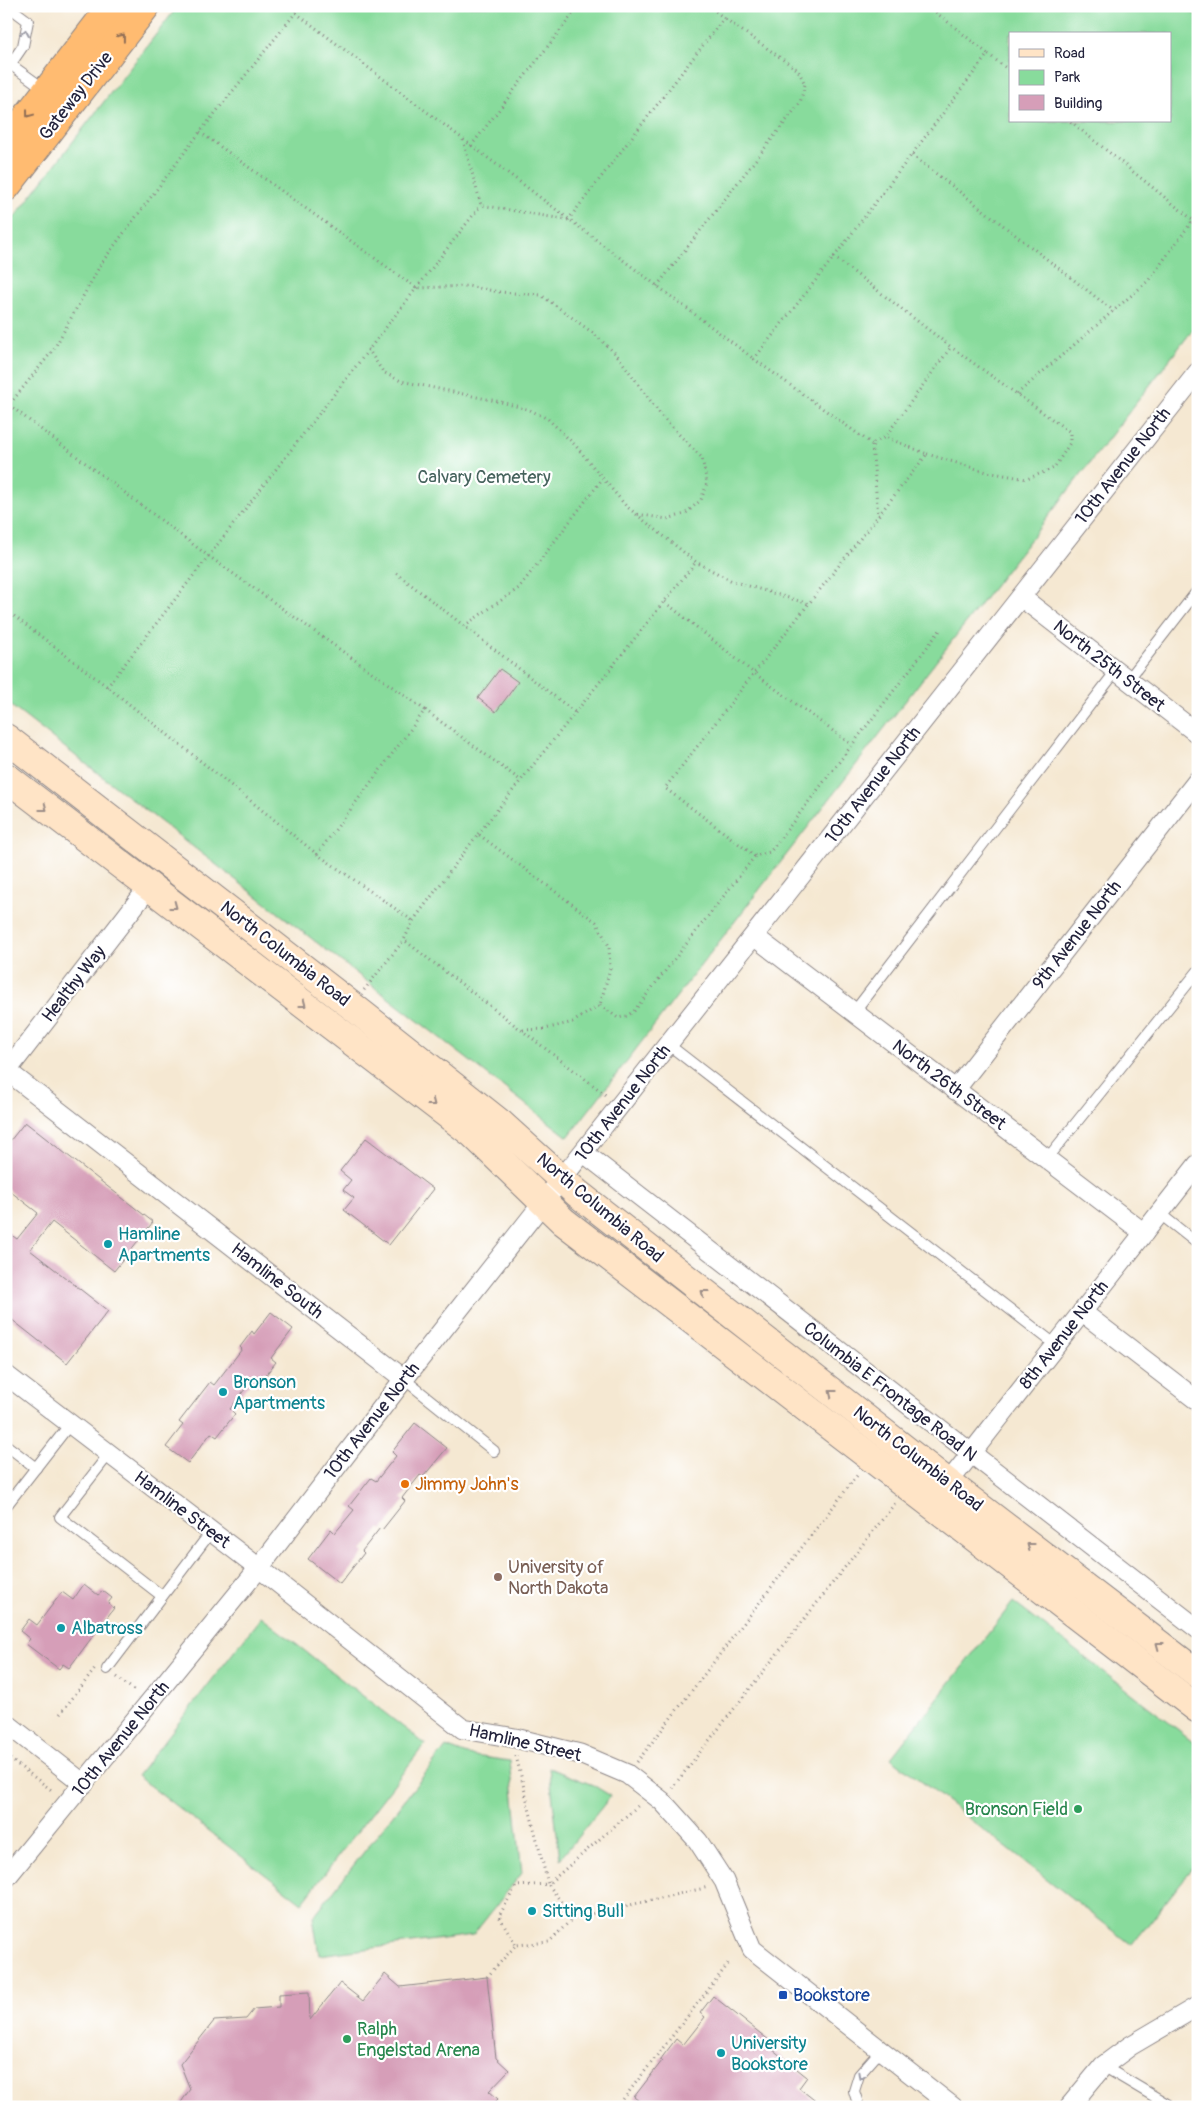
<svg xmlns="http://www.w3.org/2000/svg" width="1204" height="2113" viewBox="0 0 1204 2113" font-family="Pangolin,sans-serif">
<rect width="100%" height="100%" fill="#fff"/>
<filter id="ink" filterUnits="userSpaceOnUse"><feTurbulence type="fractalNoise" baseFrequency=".02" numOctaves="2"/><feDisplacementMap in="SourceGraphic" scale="10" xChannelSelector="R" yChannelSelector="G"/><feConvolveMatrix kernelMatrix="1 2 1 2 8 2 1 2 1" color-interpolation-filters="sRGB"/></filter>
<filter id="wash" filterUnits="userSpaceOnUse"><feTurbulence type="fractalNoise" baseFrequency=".0096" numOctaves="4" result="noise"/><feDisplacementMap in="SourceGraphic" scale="20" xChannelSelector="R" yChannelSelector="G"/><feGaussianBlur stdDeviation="1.12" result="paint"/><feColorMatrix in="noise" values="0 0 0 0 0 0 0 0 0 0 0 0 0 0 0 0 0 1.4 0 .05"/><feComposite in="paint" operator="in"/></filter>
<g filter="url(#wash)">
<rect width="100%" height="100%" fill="#f5e8d2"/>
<g fill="#88db9c" stroke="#557e6c" fill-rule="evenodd">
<path d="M178,6H1184L1198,17V323L568,1137L6,702V228ZM1010,34H1170V121H1010Z"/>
<path d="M1013,1602L1198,1745V1861L1132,1945L891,1758Z"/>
<path d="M261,1617L425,1744L302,1903L137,1776Z"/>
<path d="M446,1747L467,1755L510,1761L522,1873L473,1935L319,1955L313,1917Z"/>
<path d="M549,1768L593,1785L611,1796L560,1859Z"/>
</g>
<g id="blocks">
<g fill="#d69eb8">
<path d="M500,669L518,682L496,712L478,698Z"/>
<path d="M25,1122L153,1222L114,1271L52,1222L30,1250L108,1311L67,1363L6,1315V1231L17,1239L38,1213L6,1188V1146Z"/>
<path d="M366,1138L433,1189L389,1245L344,1210L354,1198L343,1190L351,1180L340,1171Z"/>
<path d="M271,1312L293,1329L271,1358L276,1362L257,1386L251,1381L230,1409L235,1414L217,1437L211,1433L188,1463L166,1447L183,1425L179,1422L210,1382L214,1385L242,1349L240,1347L252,1331L254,1334Z"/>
<path d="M415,1423L447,1448L423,1477L420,1475L402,1498L405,1501L382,1530L380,1528L362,1551L364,1553L340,1584L308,1559L331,1529L335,1533L354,1510L349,1506L371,1478L376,1481L396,1456L392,1452Z"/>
<path d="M84,1584L98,1595L103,1591L112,1598L108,1603L114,1608L69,1668L63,1664L59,1669L26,1644L30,1639L20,1631L29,1619L37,1625L62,1592L73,1600Z"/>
<path d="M385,1974L400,1987L487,1977L496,2058L509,2070L489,2091L498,2099L490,2107H178L190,2089L180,2064L214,2021L246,2019L254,2009L279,2007V1994L309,1992L310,2020L340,1983L363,2001Z"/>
<path d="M713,1996L770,2041L767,2045L807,2077L799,2088L823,2107H646L634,2097L662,2061L660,2060L676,2039L683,2045L705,2017L700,2013Z"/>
</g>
</g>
</g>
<g filter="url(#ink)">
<use href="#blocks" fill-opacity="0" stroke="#8c8586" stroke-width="1"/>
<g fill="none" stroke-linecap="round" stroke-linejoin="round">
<g stroke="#8c8586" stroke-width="12">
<g id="lane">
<path d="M8,6L28,21L23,46L10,65"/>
<path d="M7,62L46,90"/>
<path d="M1128,680L1198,590"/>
<path d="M854,1012L1116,671"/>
<path d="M669,1045L1056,1345"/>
<path d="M1047,1159L1198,971"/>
<path d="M1159,1213L1198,1244"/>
<path d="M404,1379L494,1451"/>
<path d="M6,1445L36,1468"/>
<path d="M109,1454L60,1517L162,1596"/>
<path d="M6,1506L70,1424"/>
<path d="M107,1669L211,1532"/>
<path d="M1103,2066L1172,2107"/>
<path d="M859,2107L854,2091L859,2075L881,2050"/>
</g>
</g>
<g stroke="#8c8586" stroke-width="21">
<g id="street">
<path d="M1021,597L1198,734"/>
<path d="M755,937L1144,1233"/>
<path d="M7,1071L404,1379"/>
<path d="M6,1072L142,896"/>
<path d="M955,1090L1198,780"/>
<path d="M584,1153L1198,1629"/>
<path d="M1082,1312L1198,1401"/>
<path d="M6,1375L259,1568L463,1729L515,1738L580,1754L627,1774L662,1801L698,1841L724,1881L752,1949L953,2107"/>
<path d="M941,1492L1198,1164"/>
<path d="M6,1723L84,1784"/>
<path d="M6,1878L259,1568L404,1379L1198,372"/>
<path d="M1069,2107L1103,2066L1130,2046L1198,2006"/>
</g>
</g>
<g stroke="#8c8586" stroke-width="30">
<g id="secondary">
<path d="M6,738L352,1006L501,1124L577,1193L948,1483L1198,1674"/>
<path d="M6,777L472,1133L563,1221L1198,1709"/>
</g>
</g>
<g stroke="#8c8586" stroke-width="30">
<g id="highway">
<path d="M6,144L112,6"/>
<path d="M6,187L146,6"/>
</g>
</g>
<g stroke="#8c8586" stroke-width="3" stroke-dasharray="1 4" stroke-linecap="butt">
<path d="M928,6L988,54"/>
<path d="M296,13L754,359"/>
<path d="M200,132L416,288L468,286L499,292L541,295L593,333L617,355L663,418L702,458L707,483L701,500L685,514L667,519L636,514"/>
<path d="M463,140L481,205L568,220"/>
<path d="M471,146L579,6"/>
<path d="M912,155L1114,311"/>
<path d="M568,220L724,18L709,6"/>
<path d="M834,257L988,54L1010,71"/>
<path d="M657,286L800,103L805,84L798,70L724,18"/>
<path d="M368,349L383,372L401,381L501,402L530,410L548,419L575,445L626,506L696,562L732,581L809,604"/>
<path d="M1017,394L1148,281L1193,220L1070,121"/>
<path d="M6,404L9,405L54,349L102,262L200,132L301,6"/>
<path d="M9,405L207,555L425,710L317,854"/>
<path d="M872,444L754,359L834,257L951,347L885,437"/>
<path d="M927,454L987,472L1027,479L1054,468L1070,443V432L951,347"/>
<path d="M396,573L576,713"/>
<path d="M665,602L754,673L927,454L885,437L872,444L878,516"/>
<path d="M6,610L109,688L317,854L413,921"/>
<path d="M464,626L519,588L603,478"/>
<path d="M107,687L481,205"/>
<path d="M425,710L520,780"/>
<path d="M478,834L696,562"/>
<path d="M755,856L665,788L754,673L852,745"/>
<path d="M364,990L404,940"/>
<path d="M600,1005L618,1018L627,1016L634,1011L755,856L770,852L941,629"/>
<path d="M523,1030L545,1029L573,1022L600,1005L610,969L609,946L596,922L478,834L413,921L404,940L606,1095"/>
<path d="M117,1677L136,1692"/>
<path d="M60,1714L95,1669"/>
<path d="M6,1756L54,1792"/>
<path d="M516,1756L548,1884L516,1886L499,1916L516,1945"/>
<path d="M637,1762L859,1473"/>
<path d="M672,1788L896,1502"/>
<path d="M573,1918L548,1884L640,1804"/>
<path d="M487,1977L516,1945L549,1942L573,1918L709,1887"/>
<path d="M617,2107L729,1963"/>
</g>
<use href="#lane" stroke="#fff" stroke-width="10"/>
<use href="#street" stroke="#fff" stroke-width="19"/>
<use href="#secondary" stroke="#ffe4c6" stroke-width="28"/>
<use href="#highway" stroke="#ffbb71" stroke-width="28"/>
</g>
<defs><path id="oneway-chevron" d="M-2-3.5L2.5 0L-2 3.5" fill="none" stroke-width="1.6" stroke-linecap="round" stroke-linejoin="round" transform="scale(1.25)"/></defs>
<g stroke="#9c9ca7">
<use href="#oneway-chevron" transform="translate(25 33) rotate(-80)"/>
<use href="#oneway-chevron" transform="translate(861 2076) rotate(119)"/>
</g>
<g stroke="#906e56">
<use href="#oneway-chevron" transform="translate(122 37) rotate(-52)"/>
<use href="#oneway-chevron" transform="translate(29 114) rotate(127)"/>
</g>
<g stroke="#9c8d87">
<use href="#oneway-chevron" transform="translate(44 808) rotate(38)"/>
<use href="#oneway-chevron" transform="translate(174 906) rotate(37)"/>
<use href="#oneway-chevron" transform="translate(303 1004) rotate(37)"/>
<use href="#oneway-chevron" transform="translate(432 1103) rotate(38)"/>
<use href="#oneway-chevron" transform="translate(704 1293) rotate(-142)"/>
<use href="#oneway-chevron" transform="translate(832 1393) rotate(-142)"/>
<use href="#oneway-chevron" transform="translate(1030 1546) rotate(-143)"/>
<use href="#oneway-chevron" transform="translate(1159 1645) rotate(-143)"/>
</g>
</g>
<g fill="#0f9aa8" stroke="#fff" stroke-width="2">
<circle cx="108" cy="1244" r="5"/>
<circle cx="223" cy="1392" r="5"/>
<circle cx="61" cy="1628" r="5"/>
<circle cx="532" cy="1911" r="5"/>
<circle cx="721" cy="2053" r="5"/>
</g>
<circle fill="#e8710a" stroke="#fff" stroke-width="2" cx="405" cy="1484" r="5"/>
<circle fill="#8d6e63" stroke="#fff" stroke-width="2" cx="498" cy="1577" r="5"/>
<g fill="#2e9e5b" stroke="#fff" stroke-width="2">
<circle cx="1078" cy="1809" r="5"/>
<circle cx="347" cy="2039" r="5"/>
</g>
<rect fill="#1a4fb4" stroke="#fff" stroke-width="2" x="778" y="1990" width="10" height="10" rx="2.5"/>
<g text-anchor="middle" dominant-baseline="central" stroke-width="4.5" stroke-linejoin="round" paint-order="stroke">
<g font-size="18" fill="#22223b" stroke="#fff">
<text transform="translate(76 96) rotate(-52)">Gateway Drive</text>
<text transform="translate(1123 466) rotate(-52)">10th Avenue North</text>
<text transform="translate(1109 666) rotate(38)">North 25th Street</text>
<text transform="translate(873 785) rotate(-52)">10th Avenue North</text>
<text transform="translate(1077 935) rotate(-52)">9th Avenue North</text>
<text transform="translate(285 954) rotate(38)">North Columbia Road</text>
<text transform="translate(74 984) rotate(-52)">Healthy Way</text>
<text transform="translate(949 1085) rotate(37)">North 26th Street</text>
<text transform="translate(623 1103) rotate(-52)">10th Avenue North</text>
<text transform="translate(600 1208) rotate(40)">North Columbia Road</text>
<text transform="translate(277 1281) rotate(38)">Hamline South</text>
<text transform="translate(1064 1335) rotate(-52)">8th Avenue North</text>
<text transform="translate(890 1392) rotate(38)">Columbia E Frontage Road N</text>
<text transform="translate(372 1421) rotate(-52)">10th Avenue North</text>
<text transform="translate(918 1459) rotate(38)">North Columbia Road</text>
<text transform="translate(182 1510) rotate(37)">Hamline Street</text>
<text transform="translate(121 1739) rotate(-51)">10th Avenue North</text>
<text transform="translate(525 1743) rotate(13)">Hamline Street</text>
</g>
<g font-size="18" fill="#46635d" stroke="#fff">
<text x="484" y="477">Calvary Cemetery</text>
</g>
<g font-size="18" fill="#0d838f" stroke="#fff" text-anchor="start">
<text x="118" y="1234">Hamline<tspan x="118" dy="21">Apartments</tspan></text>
<text x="233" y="1382">Bronson<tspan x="233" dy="21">Apartments</tspan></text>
<text x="71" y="1628">Albatross</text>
<text x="542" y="1911">Sitting Bull</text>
<text x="731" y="2043">University<tspan x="731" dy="21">Bookstore</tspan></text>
</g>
<g font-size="18" fill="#c56008" stroke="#fff" text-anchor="start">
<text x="415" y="1484">Jimmy John's</text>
</g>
<g font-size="18" fill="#785e54" stroke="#fff" text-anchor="start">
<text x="508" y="1567">University of<tspan x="508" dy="21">North Dakota</tspan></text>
</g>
<g font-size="18" fill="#27864d" stroke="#fff" text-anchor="end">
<text x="1068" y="1809">Bronson Field</text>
<text x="357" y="2029" text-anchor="start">Ralph<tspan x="357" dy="21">Engelstad Arena</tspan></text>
</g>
<g font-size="18" fill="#164399" stroke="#fff" text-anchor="start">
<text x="793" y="1995">Bookstore</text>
</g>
</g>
<rect width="1204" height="2113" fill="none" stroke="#fff" stroke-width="25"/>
<rect x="1009" y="32" width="162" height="90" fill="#ffffff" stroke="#a7a7b1"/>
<rect x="1019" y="49" width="25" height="8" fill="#ffe4c6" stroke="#a7a7b1"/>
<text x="1054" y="58" font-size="15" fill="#22223b">Road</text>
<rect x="1019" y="70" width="25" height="15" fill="#88db9c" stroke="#a7a7b1"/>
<text x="1054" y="82" font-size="15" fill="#22223b">Park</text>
<rect x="1019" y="95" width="25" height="15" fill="#d69eb8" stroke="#a7a7b1"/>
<text x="1054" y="108" font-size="15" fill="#22223b">Building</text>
</svg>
